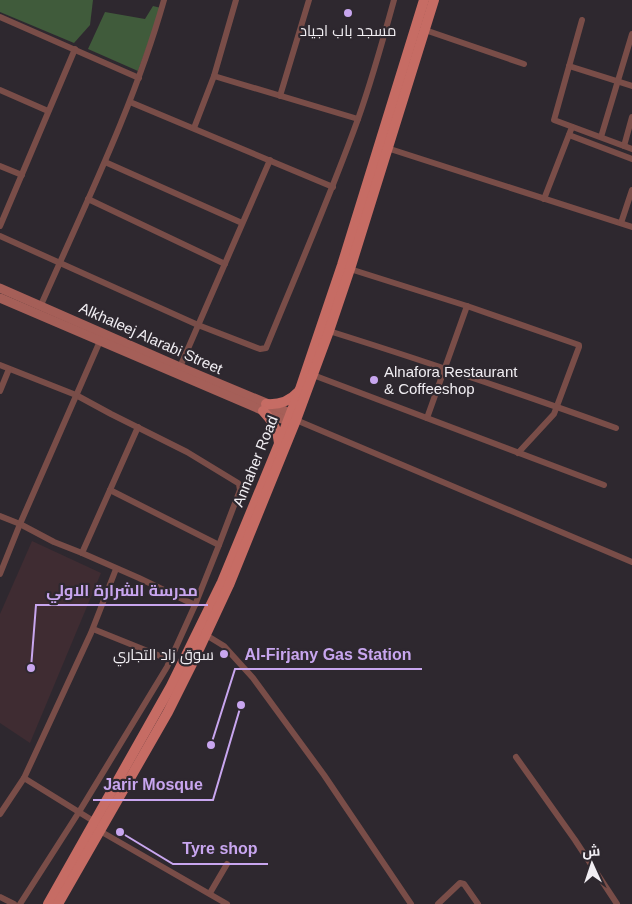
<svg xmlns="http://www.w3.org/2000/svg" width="632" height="904" viewBox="0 0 632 904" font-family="Arial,Cairo,sans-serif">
<rect width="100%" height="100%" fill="#2e282f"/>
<path fill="#3f2c32" d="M32,541L101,573L30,743L0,723V614Z"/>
<g fill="#405b3b">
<path d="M0,0H93L90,25L74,43L0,12Z"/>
<path d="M153,6L161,8L138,71L88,49L105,12L145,19Z"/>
</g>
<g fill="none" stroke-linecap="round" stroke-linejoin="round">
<g stroke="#794d48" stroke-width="6">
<path d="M0,17L139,78"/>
<path d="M582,20L554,120L632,149"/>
<path d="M425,30L524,64"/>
<path d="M569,66L632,86"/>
<path d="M214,76L358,119"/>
<path d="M0,90L48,111"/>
<path d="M280,96L309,0"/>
<path d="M130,102L333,187"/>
<path d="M194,128L214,76L236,0"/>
<path d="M569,135L632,159"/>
<path d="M601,137L632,34"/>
<path d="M624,146L632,117"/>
<path d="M387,148L632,227"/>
<path d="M105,162L242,223"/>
<path d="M0,166L22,175"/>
<path d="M88,199L225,264"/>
<path d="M544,199L572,127"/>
<path d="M621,223L632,190"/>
<path d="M0,226L75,49"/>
<path d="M0,236L198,325L260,349L266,348C297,272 330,197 358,119C372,80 383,40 394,0"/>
<path d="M350,269L467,306L579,345V347L554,414L518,453"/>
<path d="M41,305C85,205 134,106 164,0"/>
<path d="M329,331C425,361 521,394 616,428"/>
<path d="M0,365L76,395L111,414L187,452L238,483L239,484L240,490L219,545L195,605L167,667L79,812L20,904"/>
<path d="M180,367L270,160"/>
<path d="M313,375L604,485"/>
<path d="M0,391L9,369"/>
<path d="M427,418L467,306"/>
<path d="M296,420L632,562"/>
<path d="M110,490L219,545"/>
<path d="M0,516L20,524L54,542L82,553L139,578L195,605"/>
<path d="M82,553L138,427"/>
<path d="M0,574L20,524L100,341"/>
<path d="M93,629L170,660"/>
<path d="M206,635L224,646L253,678L324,775L411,904"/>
<path d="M516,757L575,840L617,904"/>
<path d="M24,778L95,822"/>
<path d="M0,814L24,778L91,633L116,569"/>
<path d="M100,831L227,904"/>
<path d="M210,893L227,864"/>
<path d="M0,897L14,904"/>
<path d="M438,904L460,883L464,884L478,904"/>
</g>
<g stroke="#a55f58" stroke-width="9">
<path d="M0,288L180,367L290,413"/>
<path d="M0,298L287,421"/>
</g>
<g stroke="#c66c64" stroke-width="10">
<path d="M266,404C279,405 289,402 298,392"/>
<path d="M263,411C272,420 278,430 279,443"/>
<path d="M48,904L171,686L222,582L279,444L300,389L342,265L424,0"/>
<path d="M58,904L168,712L195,658L229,585L296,420L329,331L350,269L434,0"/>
</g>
</g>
<g fill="#c8a6ef" stroke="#2e282f" stroke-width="2">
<circle cx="348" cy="13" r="5"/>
<circle cx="374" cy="380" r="5"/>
<circle cx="224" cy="654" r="5"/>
</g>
<g text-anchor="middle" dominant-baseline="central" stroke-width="4.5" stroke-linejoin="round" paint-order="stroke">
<g font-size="15" fill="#f1eef3" stroke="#2e282f">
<text x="348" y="30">مسجد باب اجياد</text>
<text x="384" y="371" text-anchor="start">Alnafora Restaurant<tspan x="384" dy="17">&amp; Coffeeshop</tspan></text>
<text x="214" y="654" text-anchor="end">سوق زاد التجاري</text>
</g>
<g font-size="15" fill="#f1eef3" stroke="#2e282f">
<text transform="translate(151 338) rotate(24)">Alkhaleej Alarabi Street</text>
<text transform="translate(255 461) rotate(-68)">Annaher Road</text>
</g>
</g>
<path fill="none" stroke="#c8a6ef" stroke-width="2" d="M31 668L36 605H208M211 745L235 669H422M241 705L213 800H93M120 832L173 864H268"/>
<g fill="#c8a6ef" stroke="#2e282f" stroke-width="2">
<circle cx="31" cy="668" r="5"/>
<circle cx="211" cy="745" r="5"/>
<circle cx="241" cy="705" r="5"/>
<circle cx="120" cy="832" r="5"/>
</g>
<g font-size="16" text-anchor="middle" font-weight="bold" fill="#c8a6ef" stroke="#2e282f" stroke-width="4.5" stroke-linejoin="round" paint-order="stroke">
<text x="122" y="596">مدرسة الشرارة الاولي</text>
<text x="328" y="660">Al-Firjany Gas Station</text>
<text x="153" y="790">Jarir Mosque</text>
<text x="220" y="854">Tyre shop</text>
</g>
<g transform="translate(592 864) rotate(357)" stroke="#2e282f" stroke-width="4" paint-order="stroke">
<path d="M0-4L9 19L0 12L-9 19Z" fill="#f1eef3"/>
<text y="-8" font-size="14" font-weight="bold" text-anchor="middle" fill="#f1eef3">ش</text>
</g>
</svg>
